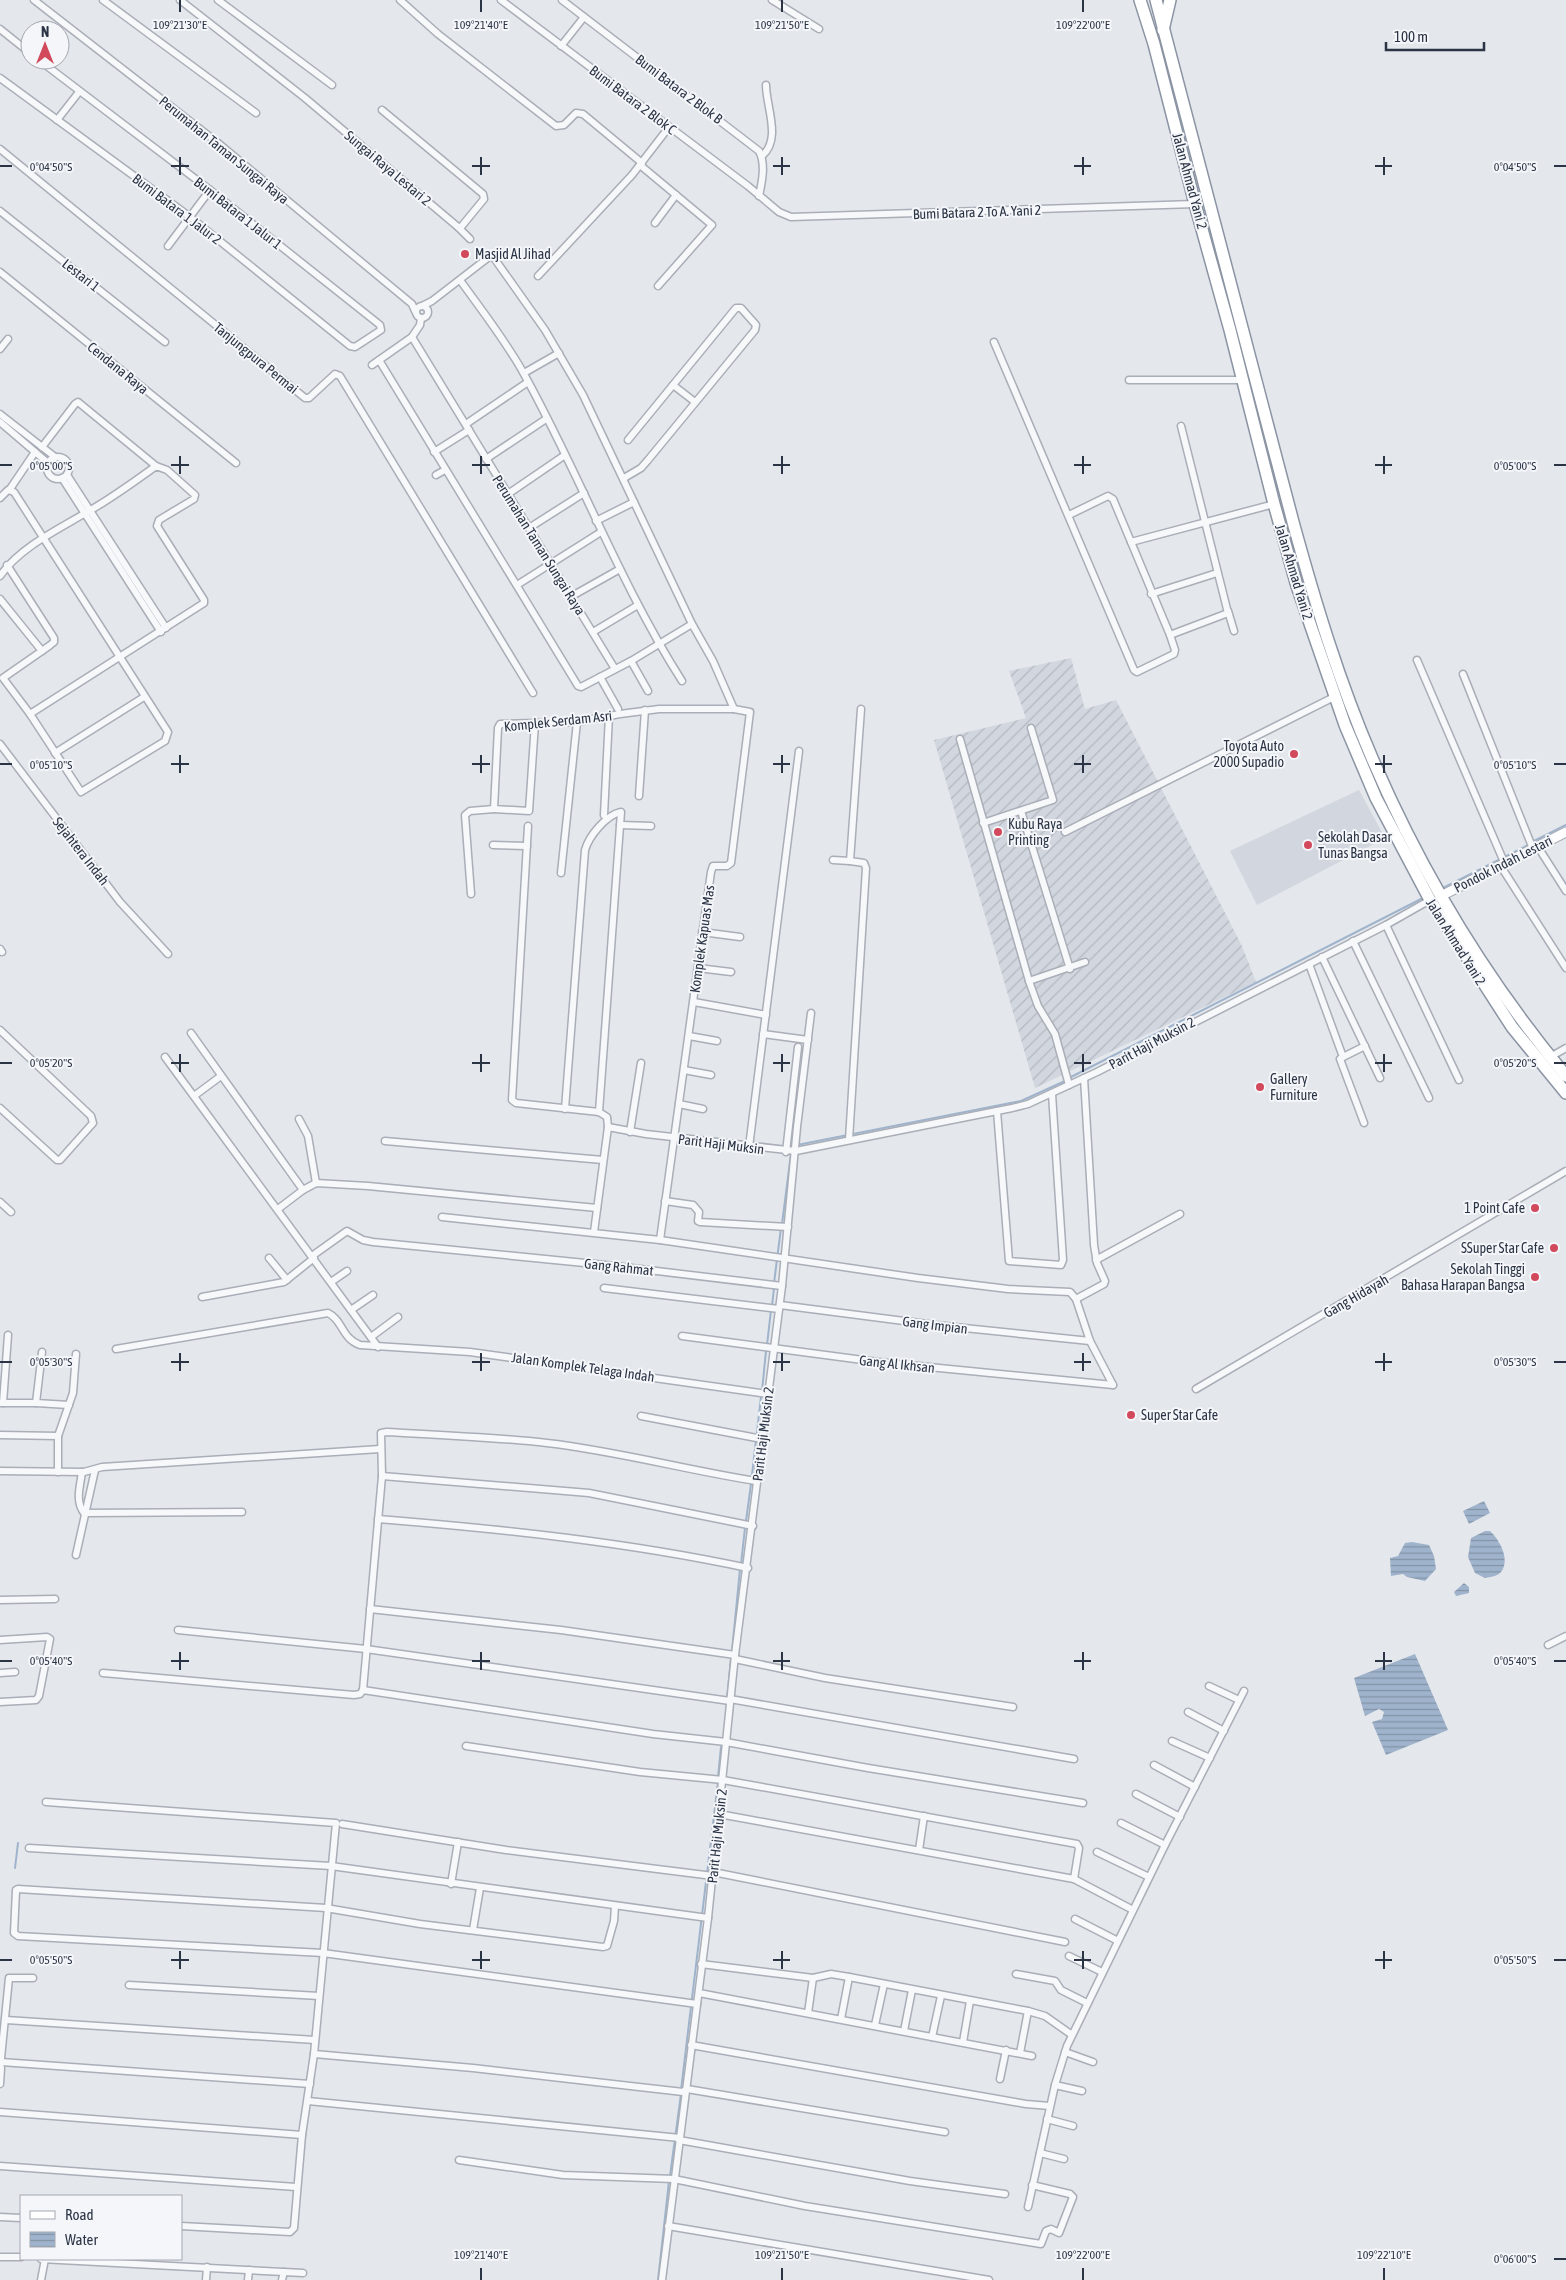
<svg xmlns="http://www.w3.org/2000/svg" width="1566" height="2280" viewBox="0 0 1566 2280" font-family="'Asap Condensed',sans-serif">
<defs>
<pattern id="industrial-furrows" width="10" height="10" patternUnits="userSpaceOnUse" patternTransform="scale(1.25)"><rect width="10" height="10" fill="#d2d6de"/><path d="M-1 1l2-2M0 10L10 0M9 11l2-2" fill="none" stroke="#b4b8c0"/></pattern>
<pattern id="water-rules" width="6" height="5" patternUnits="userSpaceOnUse" patternTransform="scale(1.25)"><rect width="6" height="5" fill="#9fb4cc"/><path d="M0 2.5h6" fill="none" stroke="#8293a7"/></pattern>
</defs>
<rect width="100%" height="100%" fill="#e4e7ec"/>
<path fill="#d2d6de" d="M1359,790L1385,838L1257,905L1230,851Z"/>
<path fill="url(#industrial-furrows)" d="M1071,658L1085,709L1116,700L1242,946L1256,982L1035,1088L934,740L1026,718L1009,671Z"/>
<g fill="url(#water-rules)">
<path d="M1484,1501L1490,1513L1469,1524L1463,1511Z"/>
<path d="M1485,1531H1490C1499,1539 1511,1560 1501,1572C1498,1576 1490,1577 1485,1578L1475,1573L1468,1557L1471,1538Z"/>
<path d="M1412,1542L1429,1545L1434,1556L1436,1569L1425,1581L1407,1577L1403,1574L1391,1576L1390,1558L1398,1556L1405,1543Z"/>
<path d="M1464,1583L1469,1587V1593L1456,1596L1454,1592Z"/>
<path d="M1415,1654L1448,1730L1386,1755L1372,1722L1382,1719L1384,1712L1379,1709L1365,1716L1354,1678Z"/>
</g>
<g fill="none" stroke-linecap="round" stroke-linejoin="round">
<g stroke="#9fb4cc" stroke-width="2">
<path d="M1532,842L1566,825"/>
<path d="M1441,889L1528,845"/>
<path d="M1069,1078L1423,898"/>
<path d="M782,1224L792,1146L1021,1101L1065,1081"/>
<path d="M774,1283L781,1228"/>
<path d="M772,1306L774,1288"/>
<path d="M767,1345L771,1310"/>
<path d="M762,1391L766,1351"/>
<path d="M752,1475L761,1397"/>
<path d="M746,1521L751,1484"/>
<path d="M741,1564L745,1528"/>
<path d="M732,1651L740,1569"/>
<path d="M727,1699L731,1658"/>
<path d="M718,1777L721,1747"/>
<path d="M15,1868L18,1843"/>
<path d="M681,2090L718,1782"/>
<path d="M670,2176L681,2094"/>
<path d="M658,2280L669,2181"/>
</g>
<g stroke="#a9aeb7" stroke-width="9">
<g id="street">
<path d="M34,0L218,143L412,304L415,311"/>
<path d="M103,0L256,113"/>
<path d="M180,0L305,98L458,227H461L484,199L483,194L382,110"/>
<path d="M218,0L332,85"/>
<path d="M400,0L438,34L556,126L564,125L576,113L583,114L642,163"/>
<path d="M501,0L748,186L779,212L791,217L1195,204"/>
<path d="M562,0L759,151C766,164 762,182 759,196"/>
<path d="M772,0L819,29"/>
<path d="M0,29L30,53"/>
<path d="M561,46L584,17"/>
<path d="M0,78L190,217L350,346L355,347L381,330L380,325L210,190L39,60"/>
<path d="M57,120L79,92"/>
<path d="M0,149L305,398H309L335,374L340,376L533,693"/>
<path d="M762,156C782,139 766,107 766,85"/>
<path d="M640,165L712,225L658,286"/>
<path d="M0,211L165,342"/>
<path d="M655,223L676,195"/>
<path d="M458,227L470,239"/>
<path d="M168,246L210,190"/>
<path d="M0,272L236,463"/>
<path d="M538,276L632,175L669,127"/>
<path d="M460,280C482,311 506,341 524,374C580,475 620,584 682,681"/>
<circle cx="422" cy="312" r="6"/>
<path d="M422,306L432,301L489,257L492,256L494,258L545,330L583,395L692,624L713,661L734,709"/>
<path d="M421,318L420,325L412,337L615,669"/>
<path d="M994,342L1134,670L1137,672L1174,654L1175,650L1170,635L1113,499L1108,496L1069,515"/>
<path d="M0,349L8,339"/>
<path d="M379,360L578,686L581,687L631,661L692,624"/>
<path d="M372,365L412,337"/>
<path d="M524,373L559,353"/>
<path d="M1129,380H1243"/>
<path d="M673,385L695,402"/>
<path d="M0,414L55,457"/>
<path d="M0,422L48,463"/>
<path d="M466,424L528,382"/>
<path d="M42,447L75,404L78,402L156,466"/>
<path d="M434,452L469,430"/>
<circle cx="58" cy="468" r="11"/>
<path d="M486,459L546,419"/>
<path d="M67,475L166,628"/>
<path d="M436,475L445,470"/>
<path d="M62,478L161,632"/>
<path d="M624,478L641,468L648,460L755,330L756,325L741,308H736L628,440"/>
<path d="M10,489L35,452"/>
<path d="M508,494L565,455"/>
<path d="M0,498L8,490L14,492L168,732L165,741L81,792L30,714"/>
<path d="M596,521L634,502"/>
<path d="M529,528L584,493"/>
<path d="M1131,542L1274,504"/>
<path d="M0,576C20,547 59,529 89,511C112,498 134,482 156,466L167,470L195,495L194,499L159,520L157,526L204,600V603L30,714L3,678L49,646L54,642V638L7,565"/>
<path d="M517,585L601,532"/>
<path d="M1151,594L1217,573"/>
<path d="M572,596L620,569"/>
<path d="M0,599L42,651"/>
<path d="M1228,611L1234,631"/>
<path d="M593,632L638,605"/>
<path d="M1170,635L1228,613L1181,426"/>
<path d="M1417,660L1504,862"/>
<path d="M631,661L648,691"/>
<path d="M1463,674L1533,849"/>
<path d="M600,677L618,709"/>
<path d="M535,723L529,811L494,809L498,728L500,724L577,722L620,714L659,709H734L750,712L731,863L727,866H713L711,872L660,1240"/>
<path d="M960,739L1029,981L1038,1006L1055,1034L1069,1085"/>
<path d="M0,744L120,902L168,954"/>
<path d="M55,753L144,697"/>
<path d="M639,796L645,710"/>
<path d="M1021,811L1070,969"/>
<path d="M604,815L609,716"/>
<path d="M983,823L1053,800L1031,728"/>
<path d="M620,825L651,826"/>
<path d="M528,826L512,1100L516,1103L599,1112L607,1117L608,1127"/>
<path d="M1065,832L1334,697"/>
<path d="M493,845L527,846"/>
<path d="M1538,847L1566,891"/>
<path d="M833,860L850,861"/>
<path d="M1500,865L1566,968"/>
<path d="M561,873L577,722"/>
<path d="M471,894L465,815L470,811L494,809"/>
<path d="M1386,925L1459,1080"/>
<path d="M702,932L740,937"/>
<path d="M1353,941L1429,1098"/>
<path d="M0,949L2,952"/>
<path d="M1322,957L1380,1078"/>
<path d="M1309,964L1343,1057L1340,1059L1364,1123"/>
<path d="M698,968L731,972"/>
<path d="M1029,981L1085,962"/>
<path d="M694,1002L766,1015"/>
<path d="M0,1030L91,1116L93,1123L60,1160H57L0,1108"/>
<path d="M191,1033L303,1190L278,1209"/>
<path d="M763,1034L808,1040"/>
<path d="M689,1036L717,1041"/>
<path d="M165,1057L378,1347"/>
<path d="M1343,1057L1365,1046"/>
<path d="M1550,1057L1566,1048"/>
<path d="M684,1070L711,1075"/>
<path d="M194,1096L221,1076"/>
<path d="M679,1104L703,1109"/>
<path d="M565,1109L585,850C589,836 606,815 621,812L599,1112"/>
<path d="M997,1111L1009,1261L1061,1265L1063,1260L1052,1094"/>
<path d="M299,1119L308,1136L316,1183"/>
<path d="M630,1132L641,1063"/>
<path d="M849,1140L866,868L864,863L850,861L861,709"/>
<path d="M385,1141L603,1160"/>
<path d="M749,1147L799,751"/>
<path d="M786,1152L798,1047"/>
<path d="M303,1190L316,1183L368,1186L597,1208"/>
<path d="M665,1201L693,1205L699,1212L698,1221L700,1222L788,1227"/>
<path d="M0,1202L11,1212"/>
<path d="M442,1217L660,1240L918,1278L1008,1289L1070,1292L1076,1299L1104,1284L1105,1281L1097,1263L1094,1245L1084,1078"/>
<path d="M594,1232L608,1127L646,1134L796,1151L1012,1108L1028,1104L1097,1072L1386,925L1430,900"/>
<path d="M312,1256L347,1231L363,1240L373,1242L615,1266L782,1286"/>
<path d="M269,1258L287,1280"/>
<path d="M1096,1260L1180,1214"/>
<path d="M331,1282L347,1271"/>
<path d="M604,1288L779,1309"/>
<path d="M202,1297L284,1282L314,1258"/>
<path d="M1076,1299L1090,1341L1113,1385"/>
<path d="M780,1305L935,1325L1090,1341"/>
<path d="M351,1310L373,1295"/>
<path d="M682,1336L878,1362L1113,1385"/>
<path d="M371,1337L398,1317"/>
<path d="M116,1349L328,1313C343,1320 341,1338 360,1345L470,1352L768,1394"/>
<path d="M42,1352L36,1403L69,1405"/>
<path d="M1196,1389L1566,1171"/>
<path d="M0,1403H36"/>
<path d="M3,1403L8,1335"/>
<path d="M641,1416L762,1439"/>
<path d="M0,1435L58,1436V1472"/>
<path d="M58,1436L73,1393L76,1354"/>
<path d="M0,1471L84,1472L102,1467L380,1449"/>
<path d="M82,1472C80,1487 75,1501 84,1513L242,1512"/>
<path d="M382,1476L589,1493L753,1526"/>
<path d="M378,1519C502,1529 626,1542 748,1568"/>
<path d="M76,1555L95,1470"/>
<path d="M0,1600L55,1599"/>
<path d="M370,1609L561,1630L735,1655"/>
<path d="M178,1630L366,1649L730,1701"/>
<path d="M0,1640L47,1637L50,1639L39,1696L36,1700L0,1702"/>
<path d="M1548,1645L1566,1636"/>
<path d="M735,1659L825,1678L1013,1707"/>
<path d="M0,1673L15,1672"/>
<path d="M103,1673L354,1695L360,1694L363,1690L653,1734L726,1742L868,1768L1083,1803"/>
<path d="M1209,1686L1239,1700"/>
<path d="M363,1690L382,1476L381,1433L387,1432C441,1435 494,1437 547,1443C617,1451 686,1470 756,1481"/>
<path d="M730,1699L1074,1759"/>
<path d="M1188,1712L1224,1731"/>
<path d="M1172,1741L1210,1758"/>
<path d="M466,1746L640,1772L723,1780L1077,1844L1079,1848L1074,1879"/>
<path d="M1154,1765L1195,1787"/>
<path d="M1136,1794L1180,1817"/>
<path d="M46,1802L336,1823L314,2054L302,2135L294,2228L290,2232L181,2226"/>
<path d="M719,1814L1074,1879L1133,1910"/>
<path d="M1121,1823L1165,1845"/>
<path d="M342,1824L506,1850L713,1876"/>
<path d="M29,1848L331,1866L708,1918"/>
<path d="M919,1850L924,1816"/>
<path d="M1097,1852L1149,1877"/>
<path d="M713,1872L1065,1942"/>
<path d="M451,1884L458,1842"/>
<path d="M615,1906L614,1921L607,1946L603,1947L420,1924L326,1908L18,1889L16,1890L14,1933L18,1936L323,1953L697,2004"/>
<path d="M1075,1919L1118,1941"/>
<path d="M473,1930L480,1888"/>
<path d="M1069,1956L1102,1972"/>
<path d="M701,1964L813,1978L831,1974L849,1977L1028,2011L1045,2016L1072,2035"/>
<path d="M1016,1974L1055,1981L1061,1990L1087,2003"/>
<path d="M129,1985L319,1996"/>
<path d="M699,1993L1032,2056"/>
<path d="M808,2013L813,1978"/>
<path d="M841,2019L849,1977"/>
<path d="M6,2020L315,2040"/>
<path d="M875,2025L884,1984"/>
<path d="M904,2031L912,1990"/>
<path d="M932,2037L941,1996"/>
<path d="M963,2042L970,2001"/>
<path d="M691,2045L1026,2104L1050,2106"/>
<path d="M1065,2052L1093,2062"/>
<path d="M1020,2053L1028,2011"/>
<path d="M314,2054L473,2068L683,2092L687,2089L945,2132"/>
<path d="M1,2062L310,2084"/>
<path d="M0,2068L9,1978H33"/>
<path d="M1000,2079L1006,2050"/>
<path d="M0,2084L1,2068"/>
<path d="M1055,2085L1082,2091"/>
<path d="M308,2101L680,2138"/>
<path d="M0,2112L302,2135"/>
<path d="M1047,2119L1073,2126"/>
<path d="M679,2140L910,2181L1005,2194"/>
<path d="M1040,2153L1064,2159"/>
<path d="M459,2160L563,2175L674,2179L805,2206L1041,2244L1046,2231L1051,2229L1059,2233L1073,2197L1070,2194L1032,2185"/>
<path d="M0,2166L296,2187"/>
<path d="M1028,2207L1055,2085L1067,2046L1165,1845L1244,1691"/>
<path d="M0,2217L21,2218"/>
<path d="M668,2226L989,2280"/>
<path d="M0,2257H21"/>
<path d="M41,2259L303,2273"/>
<path d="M41,2280L45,2259"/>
<path d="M206,2280L207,2267"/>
<path d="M248,2280L249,2270"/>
<path d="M282,2280L284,2272"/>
<path d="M662,2280L708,1918L735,1655L782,1286L797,1127L811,1013"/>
</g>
</g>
<g stroke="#a9aeb7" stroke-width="11">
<path id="secondary" d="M1441,896L1566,832"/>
</g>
<g stroke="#8b94a3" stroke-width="14">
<g id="highway">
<path d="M1140,0L1154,44L1195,204L1230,330L1274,504L1297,586L1345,725L1376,798L1430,900L1512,1027L1566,1093"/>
<path d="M1156,0L1293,522C1315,602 1339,682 1372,758C1421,872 1487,981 1566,1076"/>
<path d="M1163,30L1170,0"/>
</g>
</g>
<use href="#street" stroke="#f7f8fa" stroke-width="6"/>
<use href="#secondary" stroke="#fff" stroke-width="9"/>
<use href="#highway" stroke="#fff" stroke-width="11"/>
</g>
<path fill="none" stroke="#2b3445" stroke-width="2" d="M180,0V12M481,0V12M782,0V12M1083,0V12M180,157V175M481,157V175M782,157V175M1083,157V175M1384,157V175M0,166H12M171,166H189M472,166H490M773,166H790M1074,166H1091M1375,166H1392M1554,166H1566M180,456V474M481,456V474M782,456V474M1083,456V474M1384,456V474M0,465H12M171,465H189M472,465H490M773,465H790M1074,465H1091M1375,465H1392M1554,465H1566M180,755V773M481,755V773M782,755V773M1083,755V773M1384,755V773M0,764H12M171,764H189M472,764H490M773,764H790M1074,764H1091M1375,764H1392M1554,764H1566M180,1054V1072M481,1054V1072M782,1054V1072M1083,1054V1072M1384,1054V1072M0,1063H12M171,1063H189M472,1063H490M773,1063H790M1074,1063H1091M1375,1063H1392M1554,1063H1566M180,1353V1371M481,1353V1371M782,1353V1371M1083,1353V1371M1384,1353V1371M0,1362H12M171,1362H189M472,1362H490M773,1362H790M1074,1362H1091M1375,1362H1392M1554,1362H1566M180,1652V1670M481,1652V1670M782,1652V1670M1083,1652V1670M1384,1652V1670M0,1661H12M171,1661H189M472,1661H490M773,1661H790M1074,1661H1091M1375,1661H1392M1554,1661H1566M180,1951V1969M481,1951V1969M782,1951V1969M1083,1951V1969M1384,1951V1969M0,1960H12M171,1960H189M472,1960H490M773,1960H790M1074,1960H1091M1375,1960H1392M1554,1960H1566M1554,2259H1566M481,2268V2280M782,2268V2280M1083,2268V2280M1384,2268V2280"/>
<g fill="#d1495b" stroke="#f4f6f9" stroke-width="2">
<circle cx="465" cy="254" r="5"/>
<circle cx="1294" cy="754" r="5"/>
<circle cx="998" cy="832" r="5"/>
<circle cx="1308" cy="845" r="5"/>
<circle cx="1260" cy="1087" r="5"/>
<circle cx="1535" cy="1208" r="5"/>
<circle cx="1554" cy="1248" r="5"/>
<circle cx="1535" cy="1277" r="5"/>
<circle cx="1131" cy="1415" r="5"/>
</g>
<g text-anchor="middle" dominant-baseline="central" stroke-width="4" stroke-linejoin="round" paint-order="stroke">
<g font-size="14" fill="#2b3445" stroke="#f4f6f9">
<text transform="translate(679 89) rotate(37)">Bumi Batara 2 Blok B</text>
<text transform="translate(633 100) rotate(37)">Bumi Batara 2 Blok C</text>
<text transform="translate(224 150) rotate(39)">Perumahan Taman Sungai Raya</text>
<text transform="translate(388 168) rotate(40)">Sungai Raya Lestari 2</text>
<text transform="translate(1190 181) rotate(75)">Jalan Ahmad Yani 2</text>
<text transform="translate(177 209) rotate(37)">Bumi Batara 1 Jalur 2</text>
<text transform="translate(977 212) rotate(-2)">Bumi Batara 2 To A. Yani 2</text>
<text transform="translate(238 213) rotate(38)">Bumi Batara 1 Jalur 1</text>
<text transform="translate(81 275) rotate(38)">Lestari 1</text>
<text transform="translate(256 358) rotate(39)">Tanjungpura Permai</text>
<text transform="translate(118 368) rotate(39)">Cendana Raya</text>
<text transform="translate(539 545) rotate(58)">Perumahan Taman Sungai Raya</text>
<text transform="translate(1294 572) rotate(73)">Jalan Ahmad Yani 2</text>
<text transform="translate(558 721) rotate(-6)">Komplek Serdam Asri</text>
<text transform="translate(81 851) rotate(52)">Sejahtera Indah</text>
<text transform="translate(1503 864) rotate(-27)">Pondok Indah Lestari</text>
<text transform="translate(702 939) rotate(-82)">Komplek Kapuas Mas</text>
<text transform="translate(1456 942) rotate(58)">Jalan Ahmad Yani 2</text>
<text transform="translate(1152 1043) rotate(-28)">Parit Haji Muksin 2</text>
<text transform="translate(721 1144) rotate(7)">Parit Haji Muksin</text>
<text transform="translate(619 1267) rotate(6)">Gang Rahmat</text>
<text transform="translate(1356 1296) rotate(-30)">Gang Hidayah</text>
<text transform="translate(935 1325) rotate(7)">Gang Impian</text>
<text transform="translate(897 1364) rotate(6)">Gang Al Ikhsan</text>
<text transform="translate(583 1367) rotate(8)">Jalan Komplek Telaga Indah</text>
<text transform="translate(763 1434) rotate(-83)">Parit Haji Muksin 2</text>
<text transform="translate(717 1836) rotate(-84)">Parit Haji Muksin 2</text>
</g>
<g font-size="14" fill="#2b3445" stroke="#f4f6f9" text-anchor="start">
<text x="475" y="254">Masjid Al Jihad</text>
<text x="1284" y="746" text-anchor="end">Toyota Auto<tspan x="1284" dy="16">2000 Supadio</tspan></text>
<text x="1008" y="824">Kubu Raya<tspan x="1008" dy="16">Printing</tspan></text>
<text x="1318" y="837">Sekolah Dasar<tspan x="1318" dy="16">Tunas Bangsa</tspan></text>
<text x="1270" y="1079">Gallery<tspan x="1270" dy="16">Furniture</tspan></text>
<text x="1525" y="1208" text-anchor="end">1 Point Cafe</text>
<text x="1544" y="1248" text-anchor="end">SSuper Star Cafe</text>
<text x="1525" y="1269" text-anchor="end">Sekolah Tinggi<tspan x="1525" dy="16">Bahasa Harapan Bangsa</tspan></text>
<text x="1141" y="1415">Super Star Cafe</text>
</g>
</g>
<g font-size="12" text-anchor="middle" fill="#2b3445" stroke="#f4f6f9" stroke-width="4" stroke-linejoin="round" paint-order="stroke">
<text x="180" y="29">109°21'30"E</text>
<text x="481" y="29">109°21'40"E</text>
<text x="782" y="29">109°21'50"E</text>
<text x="1083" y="29">109°22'00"E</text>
<text x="51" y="171">0°04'50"S</text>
<text x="1515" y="171">0°04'50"S</text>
<text x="51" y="470">0°05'00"S</text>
<text x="1515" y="470">0°05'00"S</text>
<text x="51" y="769">0°05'10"S</text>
<text x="1515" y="769">0°05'10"S</text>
<text x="51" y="1067">0°05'20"S</text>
<text x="1515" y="1067">0°05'20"S</text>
<text x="51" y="1366">0°05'30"S</text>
<text x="1515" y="1366">0°05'30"S</text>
<text x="51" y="1665">0°05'40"S</text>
<text x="1515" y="1665">0°05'40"S</text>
<text x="51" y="1964">0°05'50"S</text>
<text x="1515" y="1964">0°05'50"S</text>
<text x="481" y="2259">109°21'40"E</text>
<text x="782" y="2259">109°21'50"E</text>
<text x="1083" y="2259">109°22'00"E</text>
<text x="1384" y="2259">109°22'10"E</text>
<text x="1515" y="2263">0°06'00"S</text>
</g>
<rect x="20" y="2195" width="162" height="65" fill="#f4f6f9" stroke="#a4a8b1"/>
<rect x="30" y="2211" width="25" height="8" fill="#ffffff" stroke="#a4a8b1"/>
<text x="65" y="2220" font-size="15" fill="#2b3445">Road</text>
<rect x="30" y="2232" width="25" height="15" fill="url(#water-rules)" stroke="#a4a8b1"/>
<text x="65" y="2245" font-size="15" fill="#2b3445">Water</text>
<g transform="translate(45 45)"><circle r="24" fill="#f4f6f9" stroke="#a4a8b1"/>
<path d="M0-4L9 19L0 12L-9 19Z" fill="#d1495b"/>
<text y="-8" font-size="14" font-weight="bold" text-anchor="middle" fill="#2b3445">N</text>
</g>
<path d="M1386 42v8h98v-8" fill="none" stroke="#2b3445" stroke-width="2.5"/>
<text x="1394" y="42" font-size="15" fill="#2b3445" stroke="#f4f6f9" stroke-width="4" paint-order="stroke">100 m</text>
</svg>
